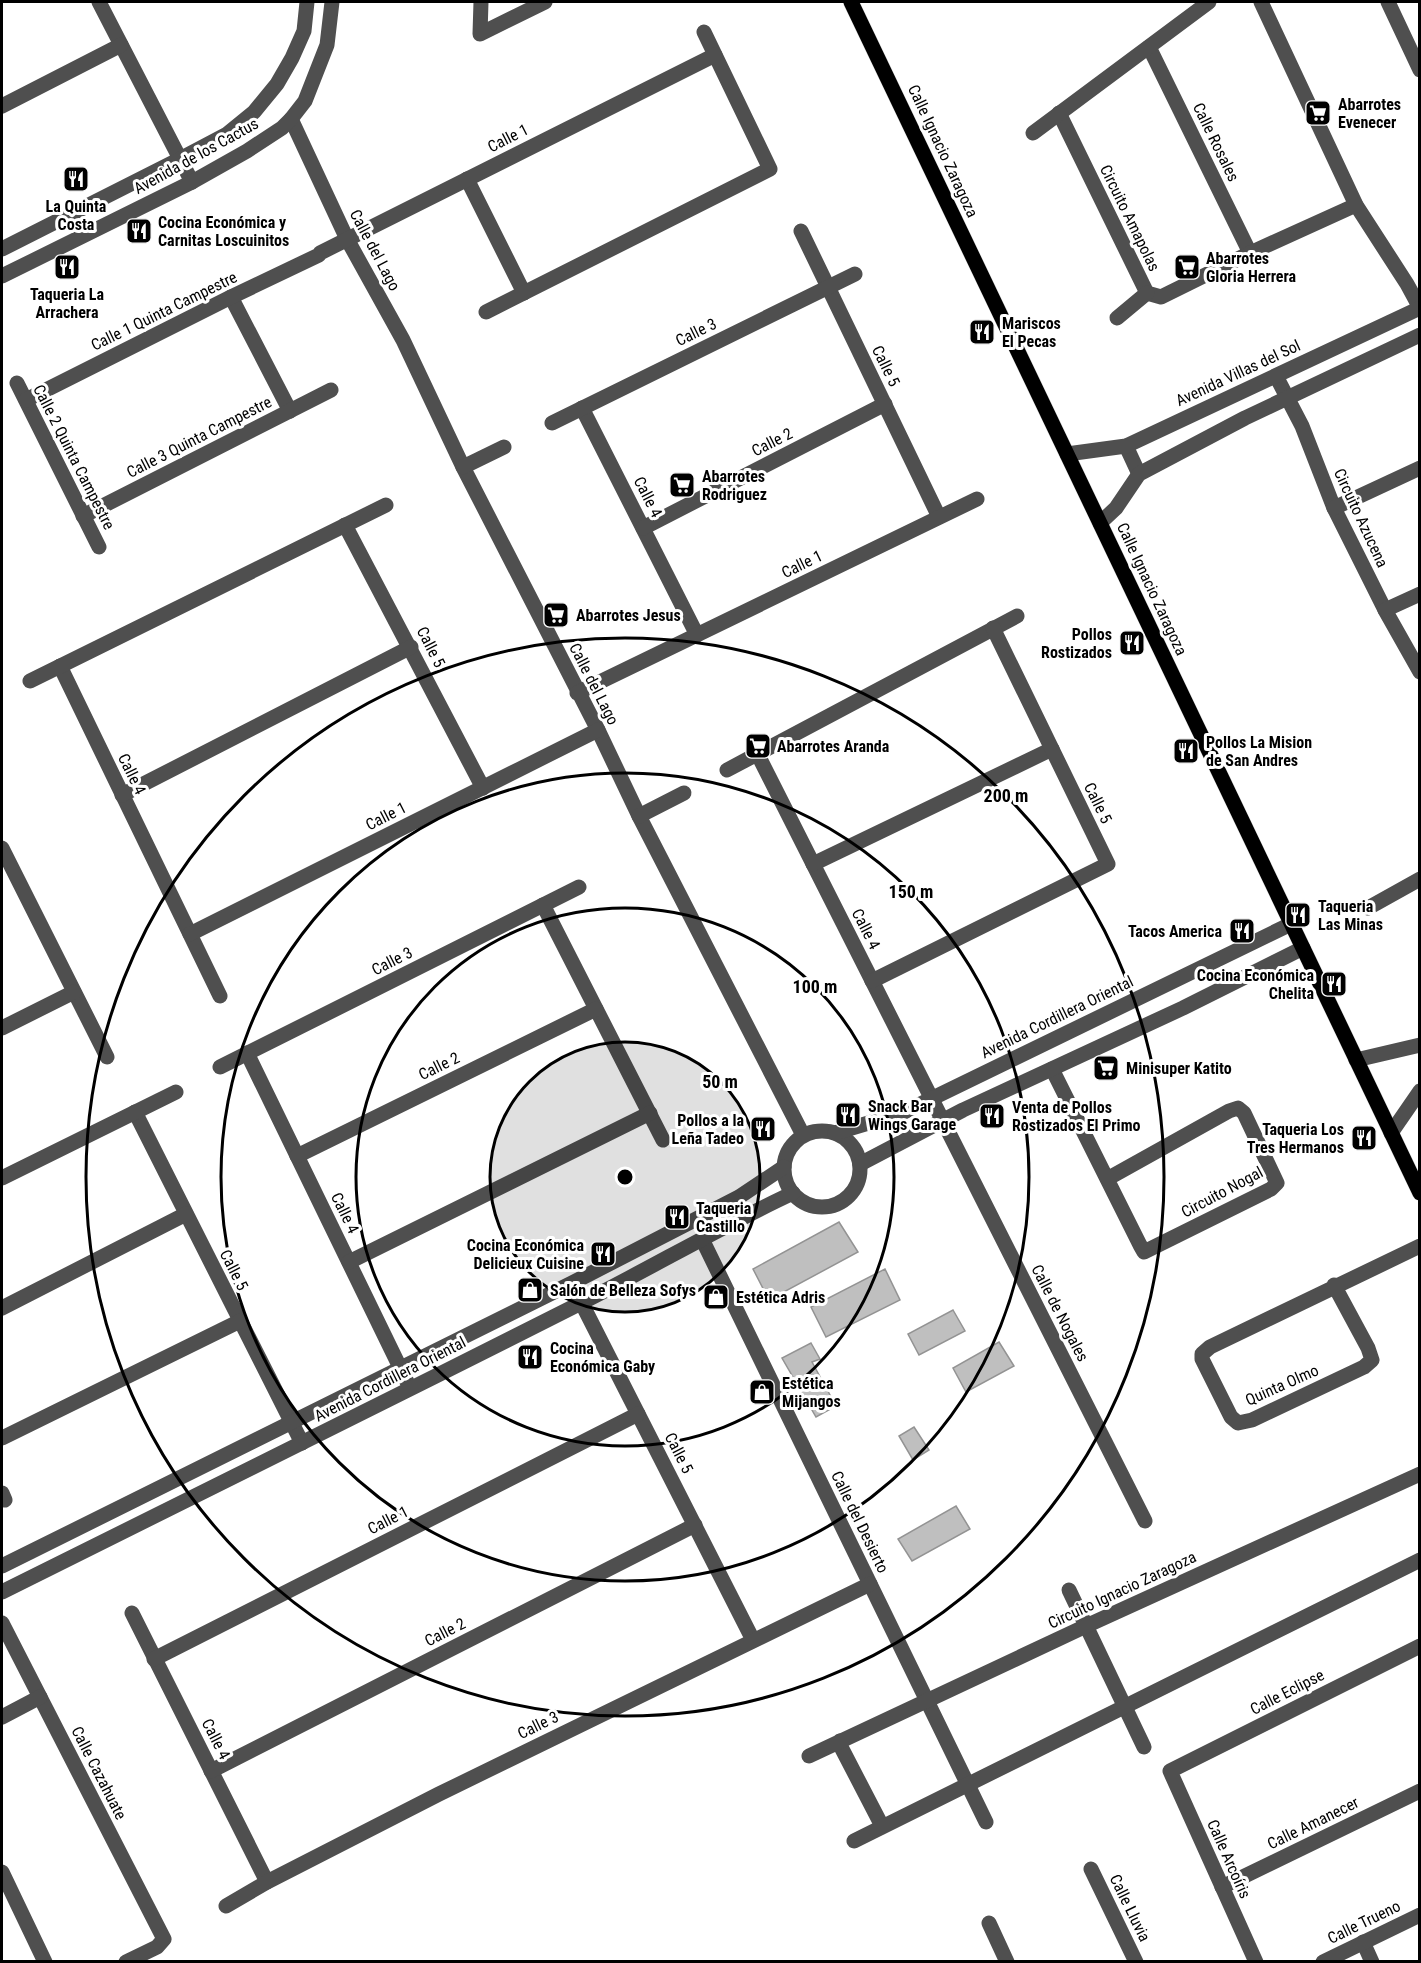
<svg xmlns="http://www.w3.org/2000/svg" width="1421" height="1963" viewBox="0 0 1421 1963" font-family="'Roboto Condensed',sans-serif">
<rect width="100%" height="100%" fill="#fff"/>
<g fill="#bfbfbf" stroke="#939393" stroke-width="1.5">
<path d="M839,1222L858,1252L769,1300L753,1269Z"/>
<path d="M885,1269L900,1300L826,1337L811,1307Z"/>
<path d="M953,1310L965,1331L919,1355L908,1334Z"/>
<path d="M999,1342L1014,1366L966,1392L953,1368Z"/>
<path d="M811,1343L820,1359L812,1362L836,1406L816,1417L782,1358Z"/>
<path d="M914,1427L929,1450L913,1460L899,1436Z"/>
<path d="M956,1506L970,1529L912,1561L898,1539Z"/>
</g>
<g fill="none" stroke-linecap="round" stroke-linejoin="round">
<g stroke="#dbdbdb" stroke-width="16">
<path id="major" d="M851,2L1420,1193"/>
</g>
<g stroke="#4f4f4f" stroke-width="15">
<path d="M99,2L192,182"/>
<path d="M481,2L480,34L545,2"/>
<path d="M1261,2L1356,205L1407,284L1420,308"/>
<path d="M1388,2L1420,70"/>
<path d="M1149,47L1250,253"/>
<path d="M2,106L121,45"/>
<path d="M1059,113L1147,293L1161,297L1250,253L1356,205"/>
<path d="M291,119L347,239L403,340L463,467L598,730L639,816L803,1135"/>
<path d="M1033,133L1209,2"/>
<path d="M467,179L524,293"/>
<path d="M801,231L939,517"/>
<path d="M2,249L180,159L227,134L254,112L277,84L292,58L304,31L307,2"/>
<path d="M2,276L192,182L247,151L282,128L291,119L305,101L327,45L332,2"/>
<path d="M231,297L290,411"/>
<path d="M486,312L770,169L704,32"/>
<path d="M1117,318L1147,293"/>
<path d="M1276,376L1302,426L1334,508L1385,610L1420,672"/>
<path d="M17,383L99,547"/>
<path d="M26,400L231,297L319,255L320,253L715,55"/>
<path d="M582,408L697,635"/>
<path d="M552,423L855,274"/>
<path d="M1126,446L1139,474"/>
<path d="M1067,454L1126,446L1420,308"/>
<path d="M463,467L504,447"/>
<path d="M1334,508L1420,468"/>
<path d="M83,516L331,390"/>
<path d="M1100,523L1116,508L1139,474L1245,418L1420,335"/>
<path d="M345,525L483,788"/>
<path d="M643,528L885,404"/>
<path d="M1385,610L1420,594"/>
<path d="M60,666L220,996"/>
<path d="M30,681L386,505"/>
<path d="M577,693L977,499"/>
<path d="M757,753L1145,1521"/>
<path d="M727,770L1017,616"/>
<path d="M122,795L411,647"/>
<path d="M639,816L684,793"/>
<path d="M2,848L107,1057"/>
<path d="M813,864L1052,749"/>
<path d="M543,905L663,1140"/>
<path d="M1368,908L1420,879"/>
<path d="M190,934L598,730"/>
<path d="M872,981L1108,864L993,628"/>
<path d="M2,1028L74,992"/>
<path d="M247,1053L410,1388"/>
<path d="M1356,1060L1420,1045"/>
<path d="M220,1067L579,887"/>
<path d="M1052,1069L1140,1245L1144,1252L1271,1189L1277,1183L1244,1113L1238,1108L1229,1111L1107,1179"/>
<path d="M135,1112L302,1443"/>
<circle cx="822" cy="1169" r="38"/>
<path d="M835,1133L902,1113L1291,924"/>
<path d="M1391,1133L1420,1091"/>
<path d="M297,1156L596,1009"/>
<path d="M860,1164L963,1110L1183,1008L1303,948"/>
<path d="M2,1178L176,1092"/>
<path d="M702,1239L986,1822"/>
<path d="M349,1262L650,1113"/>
<path d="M1334,1285L1368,1348L1372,1360L1364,1367L1252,1420L1238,1423L1231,1417L1202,1359V1354L1210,1347L1420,1246"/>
<path d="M577,1294L753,1640"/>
<path d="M2,1308L186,1214"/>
<path d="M2,1438L240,1321"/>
<path d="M2,1493L5,1500"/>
<path d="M2,1566L572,1283L739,1197L784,1167"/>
<path d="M1069,1590L1144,1747"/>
<path d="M2,1592C194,1497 387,1401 579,1304C651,1268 720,1227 793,1193"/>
<path d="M132,1613L267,1882"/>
<path d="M2,1623L164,1939L157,1947L126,1962"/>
<path d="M154,1659L638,1414"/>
<path d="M2,1717L40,1697"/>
<path d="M840,1741L841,1747L882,1826"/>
<path d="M809,1756L1086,1626L1420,1474"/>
<path d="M211,1771L695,1525"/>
<path d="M854,1841L1420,1560"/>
<path d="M1091,1869L1136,1962"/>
<path d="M2,1872L45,1962"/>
<path d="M1222,1887L1420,1791"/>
<path d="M226,1906L267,1882L439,1794L870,1584"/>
<path d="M989,1923L1007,1962"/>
<path d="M1363,1942L1372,1962"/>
<path d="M1256,1962L1170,1771L1420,1646"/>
<path d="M1323,1962L1420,1915"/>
</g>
<use href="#major" stroke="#000" stroke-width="15"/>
</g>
<circle cx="625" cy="1177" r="135" fill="#000" fill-opacity=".12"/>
<g fill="none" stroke="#000" stroke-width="3">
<circle cx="625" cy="1177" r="135"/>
<circle cx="625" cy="1177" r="269"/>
<circle cx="625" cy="1177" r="404"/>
<circle cx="625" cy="1177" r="539"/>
</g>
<defs>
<g id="supermarket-square" transform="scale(1.35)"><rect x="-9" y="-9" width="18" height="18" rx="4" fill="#000" stroke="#fff"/><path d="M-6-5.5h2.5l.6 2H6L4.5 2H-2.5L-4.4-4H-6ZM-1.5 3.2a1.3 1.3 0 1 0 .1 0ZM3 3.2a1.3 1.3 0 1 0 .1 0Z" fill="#fff"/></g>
<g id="restaurant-square" transform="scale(1.35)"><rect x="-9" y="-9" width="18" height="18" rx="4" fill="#000" stroke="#fff"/><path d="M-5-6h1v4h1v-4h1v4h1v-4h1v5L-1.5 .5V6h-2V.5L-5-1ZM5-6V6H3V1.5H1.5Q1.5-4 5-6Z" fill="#fff"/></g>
<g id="shop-square" transform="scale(1.35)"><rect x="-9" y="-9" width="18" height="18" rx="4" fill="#000" stroke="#fff"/><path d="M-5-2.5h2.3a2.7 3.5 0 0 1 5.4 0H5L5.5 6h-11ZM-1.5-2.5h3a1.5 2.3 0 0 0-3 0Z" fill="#fff"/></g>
</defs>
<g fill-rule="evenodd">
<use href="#supermarket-square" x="1318" y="113"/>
<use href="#restaurant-square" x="76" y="179"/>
<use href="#restaurant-square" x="139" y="231"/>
<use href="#restaurant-square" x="67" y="267"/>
<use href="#supermarket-square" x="1187" y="267"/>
<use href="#restaurant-square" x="982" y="332"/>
<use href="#supermarket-square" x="682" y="485"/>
<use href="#supermarket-square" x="556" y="615"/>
<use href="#restaurant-square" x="1132" y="643"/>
<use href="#supermarket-square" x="758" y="746"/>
<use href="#restaurant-square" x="1186" y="751"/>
<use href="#restaurant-square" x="1298" y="915"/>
<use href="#restaurant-square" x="1242" y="931"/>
<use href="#restaurant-square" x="1334" y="984"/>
<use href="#supermarket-square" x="1106" y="1068"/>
<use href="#restaurant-square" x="848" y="1115"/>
<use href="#restaurant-square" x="992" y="1116"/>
<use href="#restaurant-square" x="763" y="1129"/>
<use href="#restaurant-square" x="1364" y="1138"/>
<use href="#restaurant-square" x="677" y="1217"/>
<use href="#restaurant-square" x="603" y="1254"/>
<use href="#shop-square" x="530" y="1290"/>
<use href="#shop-square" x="716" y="1297"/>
<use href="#restaurant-square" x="530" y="1357"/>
<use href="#shop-square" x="762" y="1392"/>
</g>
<g text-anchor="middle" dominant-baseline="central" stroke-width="6" stroke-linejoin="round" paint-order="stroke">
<g font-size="16" font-weight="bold" fill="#000" stroke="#fff" text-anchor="start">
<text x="1338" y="104">Abarrotes<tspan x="1338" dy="18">Evenecer</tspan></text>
<text x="76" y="206" text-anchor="middle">La Quinta<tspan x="76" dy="18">Costa</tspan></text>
<text x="158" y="222">Cocina Económica y<tspan x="158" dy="18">Carnitas Loscuinitos</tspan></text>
<text x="1206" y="258">Abarrotes<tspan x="1206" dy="18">Gloria Herrera</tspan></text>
<text x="67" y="294" text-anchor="middle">Taqueria La<tspan x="67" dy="18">Arrachera</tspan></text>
<text x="1002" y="323">Mariscos<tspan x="1002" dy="18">El Pecas</tspan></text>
<text x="702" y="476">Abarrotes<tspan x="702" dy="18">Rodriguez</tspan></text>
<text x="576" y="615">Abarrotes Jesus</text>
<text x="1112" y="634" text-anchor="end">Pollos<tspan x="1112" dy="18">Rostizados</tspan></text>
<text x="1206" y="742">Pollos La Mision<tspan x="1206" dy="18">de San Andres</tspan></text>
<text x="777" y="746">Abarrotes Aranda</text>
<text x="1318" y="906">Taqueria<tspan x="1318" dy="18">Las Minas</tspan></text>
<text x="1222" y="931" text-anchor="end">Tacos America</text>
<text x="1314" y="975" text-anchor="end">Cocina Económica<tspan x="1314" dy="18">Chelita</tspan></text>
<text x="1126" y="1068">Minisuper Katito</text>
<text x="868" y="1106">Snack Bar<tspan x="868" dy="18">Wings Garage</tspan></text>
<text x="1012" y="1107">Venta de Pollos<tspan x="1012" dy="18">Rostizados El Primo</tspan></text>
<text x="744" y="1120" text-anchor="end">Pollos a la<tspan x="744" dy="18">Leña Tadeo</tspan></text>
<text x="1344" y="1129" text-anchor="end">Taqueria Los<tspan x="1344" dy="18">Tres Hermanos</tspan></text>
<text x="696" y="1208">Taqueria<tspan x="696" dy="18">Castillo</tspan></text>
<text x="584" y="1245" text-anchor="end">Cocina Económica<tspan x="584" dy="18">Delicieux Cuisine</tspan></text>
<text x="550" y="1290">Salón de Belleza Sofys</text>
<text x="736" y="1297">Estética Adris</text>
<text x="550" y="1348">Cocina<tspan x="550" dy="18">Económica Gaby</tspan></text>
<text x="782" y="1383">Estética<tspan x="782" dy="18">Mijangos</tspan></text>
</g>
<g font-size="16" fill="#000" stroke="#fff">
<text transform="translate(508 138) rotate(-27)">Calle 1</text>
<text transform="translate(1216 142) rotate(64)">Calle Rosales</text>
<text transform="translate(943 151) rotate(65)">Calle Ignacio Zaragoza</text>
<text transform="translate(196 156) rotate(-29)">Avenida de los Cactus</text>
<text transform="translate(1130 218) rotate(64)">Circuito Amapolas</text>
<text transform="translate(375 250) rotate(62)">Calle del Lago</text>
<text transform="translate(164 311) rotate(-26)">Calle 1 Quinta Campestre</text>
<text transform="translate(696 332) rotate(-26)">Calle 3</text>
<text transform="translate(886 366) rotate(64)">Calle 5</text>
<text transform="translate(1238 373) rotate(-25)">Avenida Villas del Sol</text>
<text transform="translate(199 437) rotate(-27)">Calle 3 Quinta Campestre</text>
<text transform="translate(772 442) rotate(-27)">Calle 2</text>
<text transform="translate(74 457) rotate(63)">Calle 2 Quinta Campestre</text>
<text transform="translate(648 497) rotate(63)">Calle 4</text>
<text transform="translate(1361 518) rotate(65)">Circuito Azucena</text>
<text transform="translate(802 564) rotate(-26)">Calle 1</text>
<text transform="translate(1152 589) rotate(65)">Calle Ignacio Zaragoza</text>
<text transform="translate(431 647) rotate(63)">Calle 5</text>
<text transform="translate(594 684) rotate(63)">Calle del Lago</text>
<text transform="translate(132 774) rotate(64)">Calle 4</text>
<text transform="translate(1098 803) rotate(64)">Calle 5</text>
<text transform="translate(386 816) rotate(-27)">Calle 1</text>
<text transform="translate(866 929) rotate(63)">Calle 4</text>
<text transform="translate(392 961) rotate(-27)">Calle 3</text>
<text transform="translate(1057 1017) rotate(-26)">Avenida Cordillera Oriental</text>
<text transform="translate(439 1066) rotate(-26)">Calle 2</text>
<text transform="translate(1222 1192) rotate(-28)">Circuito Nogal</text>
<text transform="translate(345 1213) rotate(64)">Calle 4</text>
<text transform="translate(234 1270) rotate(63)">Calle 5</text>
<text transform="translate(1060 1313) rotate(63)">Calle de Nogales</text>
<text transform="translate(390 1379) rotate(-27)">Avenida Cordillera Oriental</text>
<text transform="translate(1282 1385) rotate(-24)">Quinta Olmo</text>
<text transform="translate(679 1453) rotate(63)">Calle 5</text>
<text transform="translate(388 1520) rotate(-27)">Calle 1</text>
<text transform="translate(860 1522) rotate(64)">Calle del Desierto</text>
<text transform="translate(1122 1590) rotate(-25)">Circuito Ignacio Zaragoza</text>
<text transform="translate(445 1632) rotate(-27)">Calle 2</text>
<text transform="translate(1287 1692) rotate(-27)">Calle Eclipse</text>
<text transform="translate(538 1725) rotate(-26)">Calle 3</text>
<text transform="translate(216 1739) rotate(63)">Calle 4</text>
<text transform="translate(99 1773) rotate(63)">Calle Cazahuate</text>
<text transform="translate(1313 1823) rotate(-26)">Calle Amanecer</text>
<text transform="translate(1229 1859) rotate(66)">Calle Arcoíris</text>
<text transform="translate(1130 1908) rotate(64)">Calle Lluvia</text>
<text transform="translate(1364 1922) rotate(-26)">Calle Trueno</text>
</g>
</g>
<circle cx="625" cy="1177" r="9" fill="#000" stroke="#fff" stroke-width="3"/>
<g font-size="18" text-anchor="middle" font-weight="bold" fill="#000" stroke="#fff" stroke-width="6" stroke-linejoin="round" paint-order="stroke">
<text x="1006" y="802">200 m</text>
<text x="911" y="898">150 m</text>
<text x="815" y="993">100 m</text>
<text x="720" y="1088">50 m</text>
</g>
<rect width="1421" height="1963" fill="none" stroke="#000000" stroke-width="6"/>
</svg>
